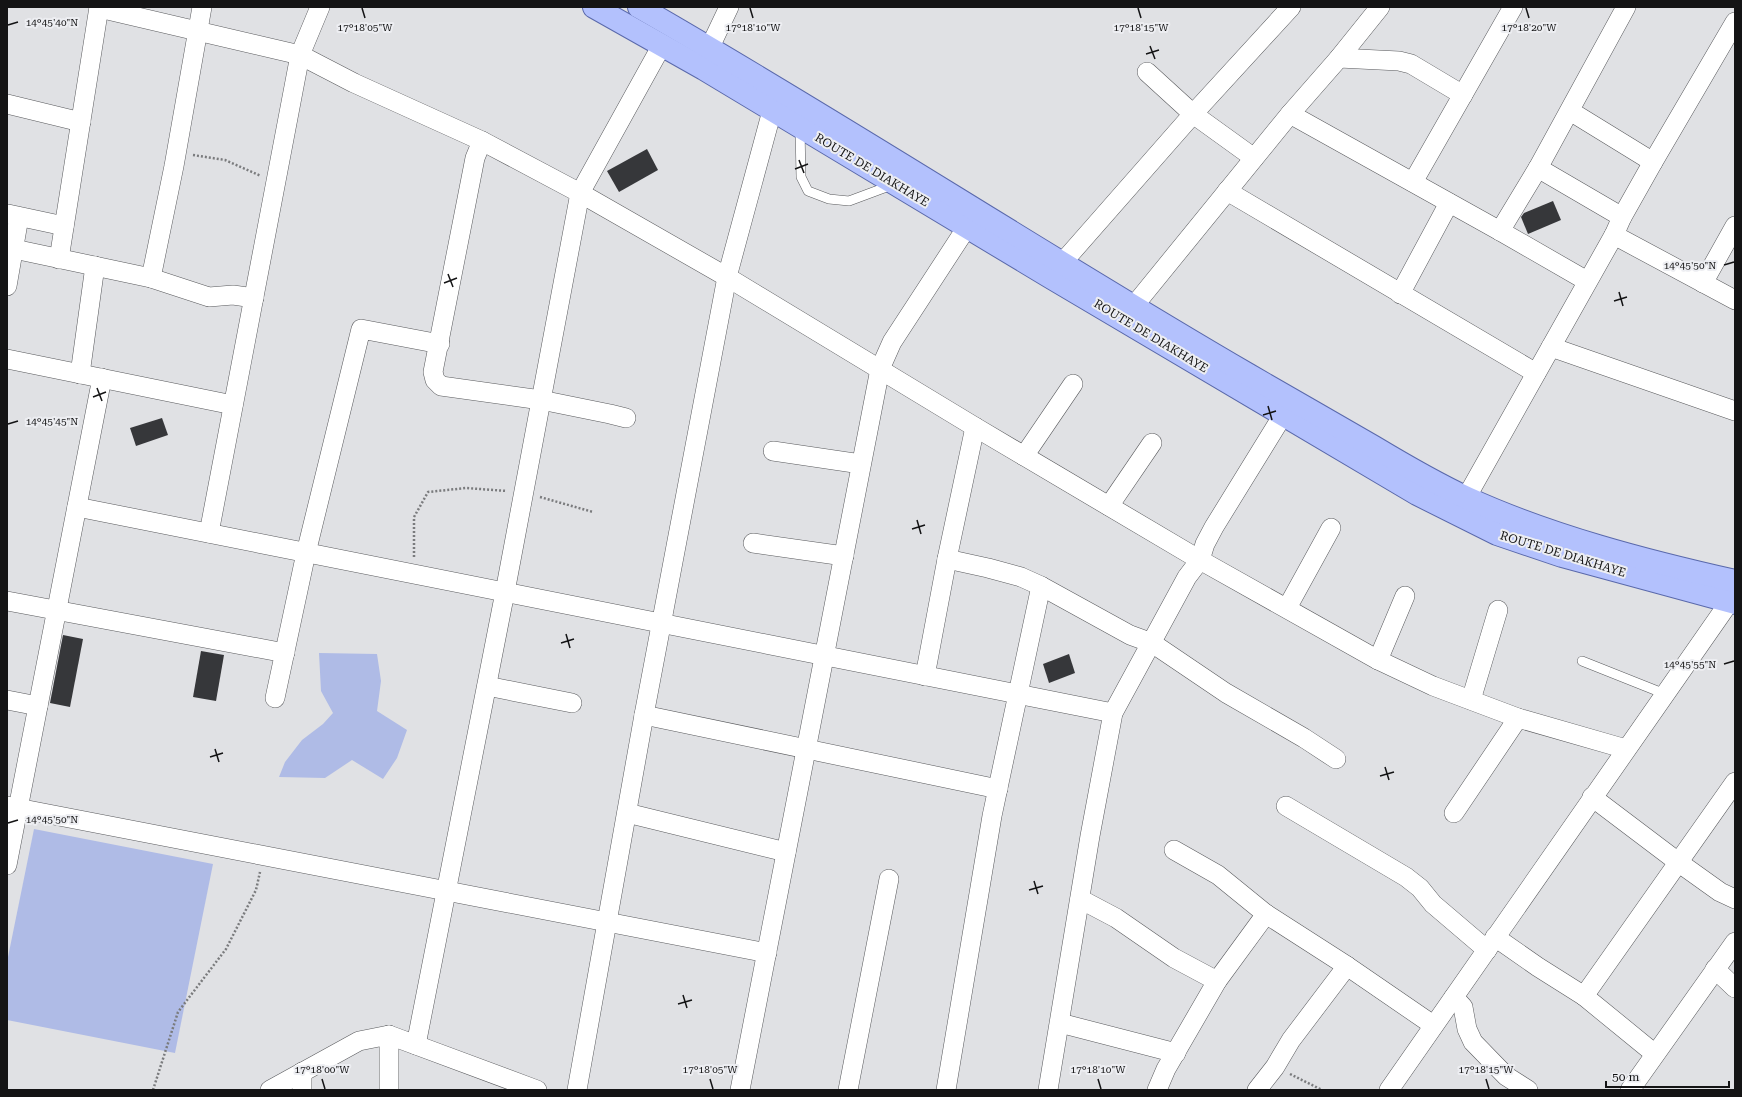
<svg xmlns="http://www.w3.org/2000/svg" width="1742" height="1097" viewBox="0 0 1742 1097" font-family="'Roboto Serif',serif">
<rect width="100%" height="100%" fill="#e0e1e4"/>
<g fill="#afbbe6">
<path d="M319,653L377,654L381,681L377,711L407,730L397,758L383,779L352,760L325,778L279,777L285,762L302,740L323,724L333,713L321,691Z"/>
<path d="M34,829L213,864L175,1053L7,1020V962Z"/>
</g>
<g fill="#36373a">
<path d="M647,149L658,170L619,192L607,171Z"/>
<path d="M1553,201L1561,220L1528,234L1521,217L1524,213Z"/>
<path d="M162,418L168,435L136,446L130,428Z"/>
<path d="M63,635L83,639L70,707L50,703Z"/>
<path d="M201,651L224,655L216,701L193,697Z"/>
<path d="M1069,654L1075,673L1049,683L1043,664Z"/>
</g>
<g fill="none" stroke-linecap="round" stroke-linejoin="round">
<g stroke="#595a5d" stroke-width="10">
<g id="service">
<path d="M800,128L801,177L808,191L829,199L849,201L892,185"/>
<path d="M1582,661L1665,694"/>
</g>
</g>
<g stroke="#595a5d" stroke-width="20">
<g id="minor">
<path d="M99,8L300,55L354,83L482,141L580,193L727,277L975,427L1200,560L1378,660L1433,686L1518,718L1626,749"/>
<path d="M710,47L729,7"/>
<path d="M1339,58L1399,61L1411,64L1463,95"/>
<path d="M1147,72L1193,114L1254,158"/>
<path d="M7,104L81,122"/>
<path d="M1570,111L1653,162"/>
<path d="M1290,114L1500,231L1587,281"/>
<path d="M482,141L475,158L433,372L435,380L441,386L541,400L610,414L626,418"/>
<path d="M1538,168L1622,217"/>
<path d="M1413,182L1513,7"/>
<path d="M1227,191L1536,373"/>
<path d="M8,214L64,226"/>
<path d="M1500,231L1538,168L1626,7"/>
<path d="M1614,235L1735,300"/>
<path d="M14,249L151,278L209,297L233,295L254,298"/>
<path d="M59,259L99,7"/>
<path d="M1063,262L1193,114L1291,7"/>
<path d="M151,278L174,166L202,7"/>
<path d="M1703,283L1735,226"/>
<path d="M7,286L19,217"/>
<path d="M1400,294L1449,203"/>
<path d="M1133,307L1290,114L1339,58L1380,7"/>
<path d="M1551,347L1735,411"/>
<path d="M7,359L233,405"/>
<path d="M80,374L95,266"/>
<path d="M773,451L861,464"/>
<path d="M1024,456L1073,384"/>
<path d="M1466,498L1614,235L1622,217L1653,162L1735,22"/>
<path d="M1109,506L1152,443"/>
<path d="M77,507L1113,713"/>
<path d="M209,533L300,55L320,7"/>
<path d="M753,543L844,556"/>
<path d="M947,559L988,568L1021,577L1041,586L1130,635L1152,643L1226,693L1304,738L1336,759"/>
<path d="M7,601L285,653"/>
<path d="M1287,608L1331,528"/>
<path d="M1378,660L1405,596"/>
<path d="M925,676L947,559L975,427"/>
<path d="M487,686L572,703"/>
<path d="M275,698L306,553L361,329L440,344"/>
<path d="M7,700L38,706"/>
<path d="M1471,700L1498,610"/>
<path d="M644,715L998,789"/>
<path d="M1592,797L1678,862L1720,892L1735,899"/>
<path d="M7,806L767,953"/>
<path d="M1286,806L1406,877L1420,888L1433,904L1487,950"/>
<path d="M627,813L786,852"/>
<path d="M1454,813L1518,718"/>
<path d="M1174,850L1218,875L1266,914L1347,966L1433,1025"/>
<path d="M7,865L102,378"/>
<path d="M1080,899L1116,918L1174,958L1217,981"/>
<path d="M1495,937L1538,967L1584,996L1655,1054"/>
<path d="M1715,969L1735,988"/>
<path d="M1584,996L1735,782"/>
<path d="M1454,997L1463,1007L1467,1029L1473,1042L1506,1076L1528,1090"/>
<path d="M1060,1023L1176,1053"/>
<path d="M416,1045L505,592L580,193L662,45"/>
<path d="M302,1072V1090"/>
<path d="M270,1090L359,1041L389,1035L537,1090"/>
<path d="M389,1090V1035"/>
<path d="M577,1090L644,715L727,277L776,96"/>
<path d="M740,1090L880,369L892,342L967,227"/>
<path d="M848,1090L889,879"/>
<path d="M946,1090L992,816L1041,586"/>
<path d="M1048,1090L1090,836L1113,713L1187,577L1200,560L1205,544L1214,527L1283,415"/>
<path d="M1157,1090L1166,1069L1217,981L1266,914"/>
<path d="M1257,1090L1275,1067L1291,1040L1347,966"/>
<path d="M1389,1090L1735,594"/>
<path d="M1630,1090L1735,942"/>
</g>
</g>
<g stroke="#5a69ab" stroke-width="24">
<g id="primary">
<path d="M594,7L704,69L1050,277L1417,494L1497,534L1562,556L1735,603"/>
<path d="M639,7C845,125 1044,256 1249,375C1291,399 1332,423 1374,447C1404,465 1435,483 1467,498C1550,536 1646,561 1735,581"/>
</g>
</g>
<g stroke="#7a7b7d" stroke-width="2.5" stroke-dasharray="2 2" stroke-linecap="butt">
<path d="M193,155L225,160L261,176"/>
<path d="M540,497L593,512"/>
<path d="M414,557V517L428,492L466,488L507,491"/>
<path d="M1290,1074L1322,1090"/>
<path d="M153,1090L178,1012L226,949L256,890L260,872"/>
</g>
<use href="#service" stroke="#fff" stroke-width="9"/>
<use href="#minor" stroke="#fff" stroke-width="19"/>
<use href="#primary" stroke="#b3c1fd" stroke-width="22"/>
</g>
<path fill="none" stroke="#141415" stroke-width="1.5" d="M362,8L365,18M750,8L753,18M1138,8L1141,18M1526,8L1529,18M8,25L18,22M1150,46L1155,59M1146,54L1159,50M799,160L804,173M795,169L808,164M1724,265L1734,262M448,274L453,287M444,283L457,278M1619,292L1623,306M1614,301L1627,297M97,388L102,401M93,397L106,392M1268,406L1272,420M1263,415L1276,411M8,424L18,421M917,520L921,534M912,529L925,525M566,634L570,648M561,643L574,639M1724,664L1734,661M215,749L219,762M210,757L223,753M1385,767L1389,780M1380,776L1394,772M8,823L18,820M1034,881L1038,894M1029,890L1043,886M683,995L687,1008M678,1004L692,1000M322,1079L325,1089M710,1079L713,1089M1098,1079L1101,1089M1486,1079L1489,1089"/>
<g text-anchor="middle" dominant-baseline="central" stroke-width="4" stroke-linejoin="round" paint-order="stroke">
<g font-size="12" fill="#141415" stroke="#edeef2">
<text transform="translate(872 170) rotate(31)">ROUTE DE DIAKHAYE</text>
<text transform="translate(1151 336) rotate(31)">ROUTE DE DIAKHAYE</text>
<text transform="translate(1563 554) rotate(17)">ROUTE DE DIAKHAYE</text>
</g>
</g>
<g font-size="10" text-anchor="middle" fill="#141415" stroke="#edeef2" stroke-width="4" stroke-linejoin="round" paint-order="stroke">
<text x="52" y="26">14°45'40"N</text>
<text x="365" y="31">17°18'05"W</text>
<text x="753" y="31">17°18'10"W</text>
<text x="1141" y="31">17°18'15"W</text>
<text x="1529" y="31">17°18'20"W</text>
<text x="1690" y="269">14°45'50"N</text>
<text x="52" y="425">14°45'45"N</text>
<text x="1690" y="668">14°45'55"N</text>
<text x="52" y="823">14°45'50"N</text>
<text x="322" y="1073">17°18'00"W</text>
<text x="710" y="1073">17°18'05"W</text>
<text x="1098" y="1073">17°18'10"W</text>
<text x="1486" y="1073">17°18'15"W</text>
</g>
<rect width="1742" height="1097" fill="none" stroke="#141415" stroke-width="16"/>
<path d="M1606 1081v6h123v-6" fill="none" stroke="#141415" stroke-width="2"/>
<text x="1612" y="1081" font-size="12" fill="#141415" stroke="#edeef2" stroke-width="3" paint-order="stroke">50 m</text>
</svg>
